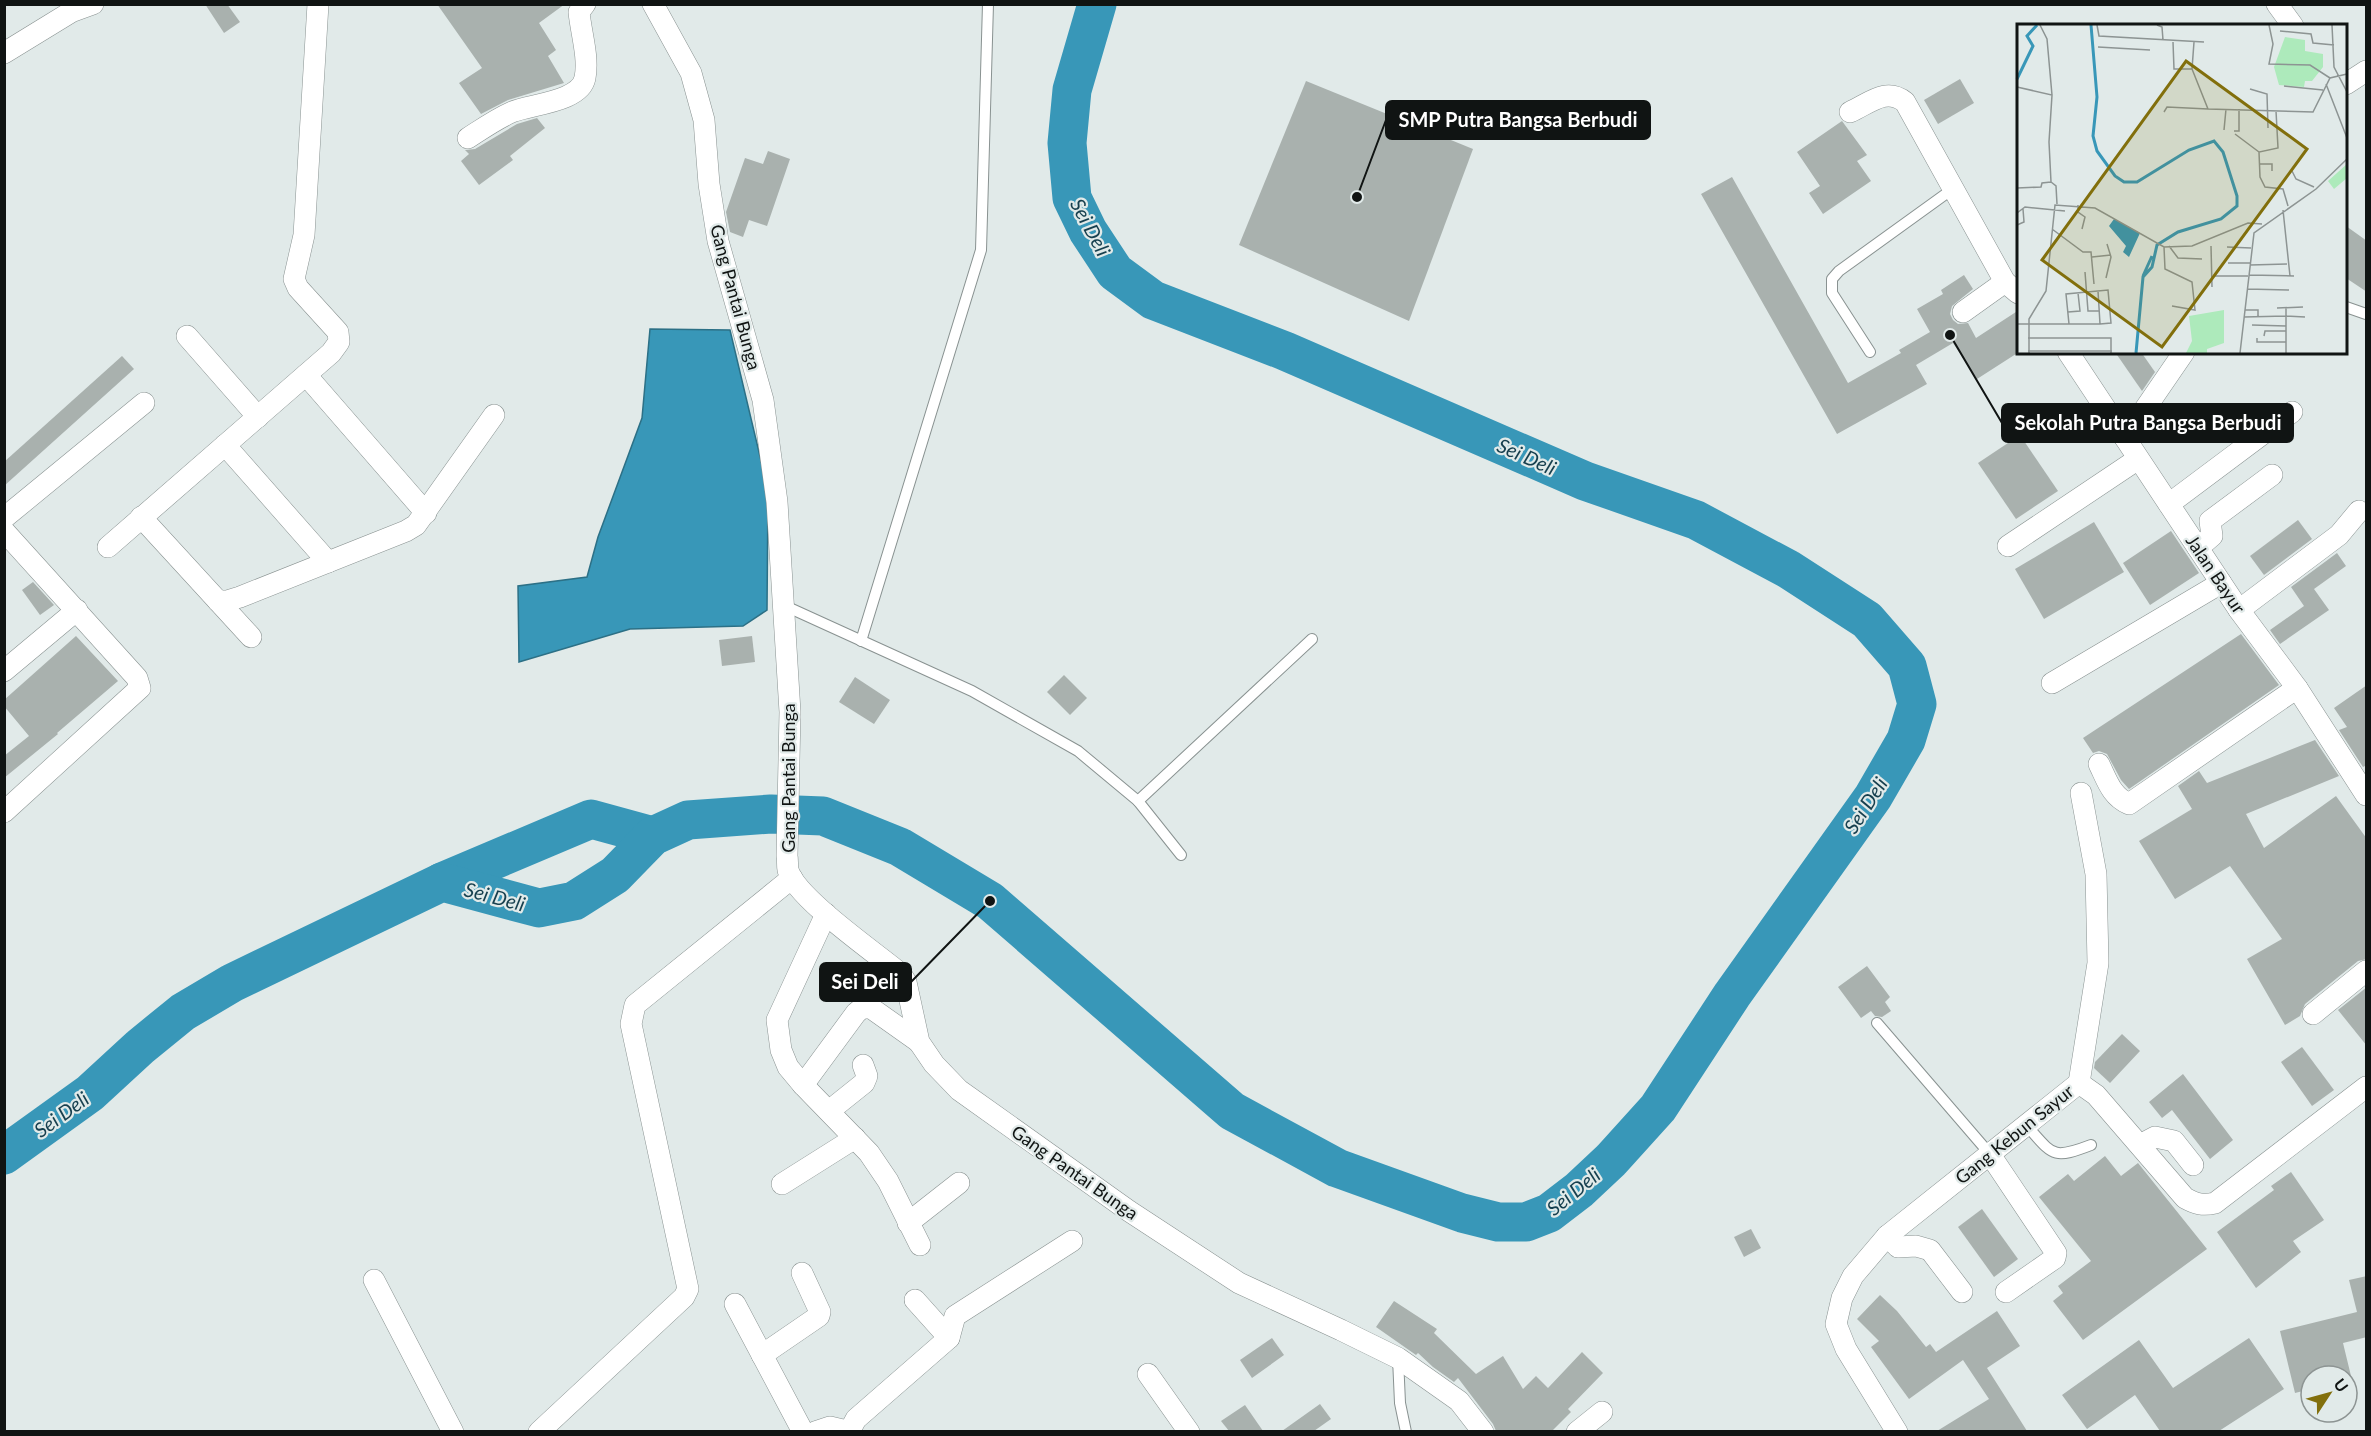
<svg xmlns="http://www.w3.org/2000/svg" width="2371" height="1436" viewBox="0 0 2371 1436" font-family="Lato,sans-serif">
<rect width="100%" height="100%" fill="#e1eae9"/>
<path fill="#3897b8" stroke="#2c7086" stroke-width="1.5" d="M650,329L730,330L768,490L767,610L743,626L630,629L519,662L518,586L587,577L598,537L642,418Z"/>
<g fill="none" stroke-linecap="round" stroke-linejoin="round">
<g stroke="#3897b8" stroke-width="39">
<path d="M442,882L591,819L653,836"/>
<path d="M4,1155L90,1093L140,1047L183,1012L232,983L442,882L539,908L574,901L615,875L653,836L688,820L771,814L823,816L900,847L990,901L1232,1111L1337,1168L1462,1213L1498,1222H1526L1549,1213L1579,1190L1611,1160L1658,1108L1732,995L1873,797L1906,740L1917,704L1907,666L1867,620L1788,569L1696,520L1585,481L1285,351L1153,300L1115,272L1088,231L1072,198L1067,143L1072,90L1097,4"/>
</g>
</g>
<g fill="#a9b1ae">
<path d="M205,4H227L240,22L224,33Z"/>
<path d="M437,4H565L539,23L556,50L548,56L564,83L508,100L481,114L459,83L482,68Z"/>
<path d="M1960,79L1974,103L1938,124L1924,100Z"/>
<path d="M1306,81L1473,149L1409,321L1239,245Z"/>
<path d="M537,118L545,128L510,156L513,160L479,185L461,161L469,154L465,150L475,149L517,124Z"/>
<path d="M1842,121L1867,155L1857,161L1871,181L1823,214L1809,193L1820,186L1797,152Z"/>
<path d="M768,151L790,159L767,226L749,220L743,237L730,232L726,212L745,158L763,164Z"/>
<path d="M1732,177L1848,383L1901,353L1899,350L1930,332L1917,309L1943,294L1941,290L1964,275L1973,289L1952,306L1950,314L1953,320L1958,324L1968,323L1976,338L2019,310V352L1977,379L1953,343L1916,365L1927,384L1837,434L1701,194Z"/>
<path d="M2346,226L2367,241V292L2346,278Z"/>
<path d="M2115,352H2141L2155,372L2142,391Z"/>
<path d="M122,356L134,369L4,486V462Z"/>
<path d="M2020,435L2058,491L2016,519L1978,463Z"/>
<path d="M2298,520L2312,539L2264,575L2250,556Z"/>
<path d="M2094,522L2124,572L2044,619L2015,569Z"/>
<path d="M2171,531L2199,573L2150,605L2123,563Z"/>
<path d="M2337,553L2346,566L2314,589L2329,610L2280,644L2270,630L2304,606L2291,587Z"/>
<path d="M33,582L54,605L40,615L22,590Z"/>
<path d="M2241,634L2279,685L2129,789L2121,780L2107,754L2099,751L2093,753L2083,738Z"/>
<path d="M76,636L118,681L57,733L58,734L4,778V756L29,736L4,706V700Z"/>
<path d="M752,636L755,662L722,666L719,640Z"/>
<path d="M1064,675L1087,698L1070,715L1047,692Z"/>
<path d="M855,677L890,700L874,724L839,702Z"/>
<path d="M2367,685V765L2363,767L2339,730L2347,727L2334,708Z"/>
<path d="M2315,740L2339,776L2246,814L2264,848L2336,796L2367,839V959L2358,961L2305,1004L2300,1016L2285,1025L2247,959L2282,939L2230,866L2175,899L2139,841L2192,809L2178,786L2199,771L2207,783Z"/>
<path d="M1867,966L1890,997L1885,1002L1891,1011L1882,1017L1875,1016L1871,1011L1861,1018L1838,987Z"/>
<path d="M2367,987V1046L2338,1010Z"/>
<path d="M2122,1034L2140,1051L2110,1083L2094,1068L2095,1062Z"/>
<path d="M2302,1047L2334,1090L2312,1106L2281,1062Z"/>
<path d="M2183,1074L2233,1140L2210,1159L2172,1110L2162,1118L2149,1102Z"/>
<path d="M2105,1156L2121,1176L2138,1163L2207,1249L2083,1340L2053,1301L2063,1293L2058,1286L2091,1261L2039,1197L2068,1174L2074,1181Z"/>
<path d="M2291,1172L2324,1220L2293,1241L2301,1252L2256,1288L2217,1232L2274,1190L2271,1186Z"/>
<path d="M1982,1209L2018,1259L1994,1277L1958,1227Z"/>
<path d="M1751,1229L1761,1248L1744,1257L1734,1237Z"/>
<path d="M2367,1276V1337L2343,1343L2351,1376H2311V1389L2295,1393L2280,1331L2357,1312L2349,1280Z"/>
<path d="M1880,1295L1897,1311L1926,1347L1930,1344L1936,1352L1997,1311L2020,1346L1987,1368L2027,1431H1937L1989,1399L1963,1360L1909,1399L1871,1347L1879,1341L1857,1319Z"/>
<path d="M1394,1301L1437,1329L1434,1333L1476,1374L1503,1356L1523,1389L1536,1376L1548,1388L1582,1352L1603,1373L1568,1409L1571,1412L1552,1431H1496L1493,1424L1458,1378L1454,1382L1433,1367L1418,1353L1416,1355L1376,1327Z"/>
<path d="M1272,1338L1284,1355L1252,1378L1240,1360Z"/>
<path d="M2249,1338L2284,1389L2219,1431H2160L2135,1395L2087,1429L2062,1395L2139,1340L2173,1388Z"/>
<path d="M1320,1404L1331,1419L1314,1431H1282Z"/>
<path d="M1245,1405L1263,1431H1229L1221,1421Z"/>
</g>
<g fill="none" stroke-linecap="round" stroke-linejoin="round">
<g stroke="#899291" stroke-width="12">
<g id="lane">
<path d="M2346,307L2366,314"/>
<path d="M1870,352L1832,293V279L1839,271L1954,188"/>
<path d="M783,605L972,691L1078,751L1138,801L1181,855"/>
<path d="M861,641L981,250L988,4"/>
<path d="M1138,801L1312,639"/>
<path d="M1877,1023L1989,1153"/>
<path d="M2027,1126C2053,1155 2052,1160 2091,1145"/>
<path d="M1398,1358L1400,1403L1406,1432"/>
</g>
</g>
<g stroke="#899291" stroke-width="22">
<g id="street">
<path d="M653,4L691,73L704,120L709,184L718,241L763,400L777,502L790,712L787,856C788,860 787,865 788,870C796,898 876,953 901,974L906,982L919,1042L934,1064L959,1090L1129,1211L1239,1283L1341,1330L1398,1358L1459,1401L1483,1432"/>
<path d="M2277,4L2293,26"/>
<path d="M4,53L71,12L93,4"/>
<path d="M2346,84L2366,71"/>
<path d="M1850,112C1870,103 1886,87 1905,102L2005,282L2018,293"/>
<path d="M468,138C482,129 496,119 512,112C531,104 580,102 585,78C589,57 581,33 579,12L585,4"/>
<path d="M1963,312L2005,282"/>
<path d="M187,336L258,417"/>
<path d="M2068,352L2125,438"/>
<path d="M2184,352L2125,438L2239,610L2297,688L2366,795"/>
<path d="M306,375L426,513"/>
<path d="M225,445L328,562"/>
<path d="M2169,504L2292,412"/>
<path d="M141,517L251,637"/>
<path d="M4,518L144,403"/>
<path d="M4,531L137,678L140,688L4,812"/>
<path d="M2008,546L2138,459"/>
<path d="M108,547L331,353L339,342L338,332L298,288L294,279L304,235L318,4"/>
<path d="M2198,548L2212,536L2210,521L2272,475"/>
<path d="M218,601H227L240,597L406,531L416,525L494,415"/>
<path d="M2239,610L2339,535L2359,511"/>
<path d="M4,671L77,610"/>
<path d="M2052,683L2221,583"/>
<path d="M2099,764C2107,780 2111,796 2129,804L2297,688"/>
<path d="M826,914L777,1020L781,1050L788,1067L803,1085L869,1153L888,1181L920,1245"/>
<path d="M2313,1014L2366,971"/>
<path d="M2079,1083L2098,963L2096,874L2081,793"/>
<path d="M803,1085L856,1013L862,1008H871L919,1042"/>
<path d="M829,1111L864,1083L867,1076L863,1065"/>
<path d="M2140,1145L2155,1137L2174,1141L2193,1165"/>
<path d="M1989,1153L2056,1253L2055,1258L2006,1292"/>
<path d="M782,1184L855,1138"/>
<path d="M908,1223L959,1183"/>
<path d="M1887,1236L1898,1247L1916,1246L1930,1250L1962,1292"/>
<path d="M374,1280L453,1432"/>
<path d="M915,1300L949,1338"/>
<path d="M735,1304L803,1432"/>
<path d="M762,1355L819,1316L820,1312L802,1273"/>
<path d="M1148,1374L1189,1432"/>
<path d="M850,1430L856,1419L949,1338L955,1316L1072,1241"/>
<path d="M539,1432L684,1297L688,1289L631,1024L635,1005L792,878"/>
<path d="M815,1432L830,1427L851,1432"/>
<path d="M1577,1432L1602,1412"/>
<path d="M1897,1432L1846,1349L1836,1324L1842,1298L1853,1276L1887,1236L2079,1083L2096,1095L2185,1198C2196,1204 2203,1206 2215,1203L2366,1087"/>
</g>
</g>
<use href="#lane" stroke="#fff" stroke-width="10"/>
<use href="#street" stroke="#fff" stroke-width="21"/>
</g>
<g text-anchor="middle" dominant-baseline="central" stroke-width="4.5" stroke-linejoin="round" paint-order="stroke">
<g font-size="18" fill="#101413" stroke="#e1eae9">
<text transform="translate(736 297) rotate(75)">Gang Pantai Bunga</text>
<text transform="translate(2216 574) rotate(56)">Jalan Bayur</text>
<text transform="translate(788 778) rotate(-90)">Gang Pantai Bunga</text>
<text transform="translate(2014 1134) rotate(-39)">Gang Kebun Sayur</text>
<text transform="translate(1075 1172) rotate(35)">Gang Pantai Bunga</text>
</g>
<g font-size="20" font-style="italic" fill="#163f4e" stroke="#e1eae9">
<text transform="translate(1091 227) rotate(62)">Sei Deli</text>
<text transform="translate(1527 456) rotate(24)">Sei Deli</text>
<text transform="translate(1865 805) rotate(-57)">Sei Deli</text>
<text transform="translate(495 896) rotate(15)">Sei Deli</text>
<text transform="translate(61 1114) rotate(-36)">Sei Deli</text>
<text transform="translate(1573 1191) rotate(-39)">Sei Deli</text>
</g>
</g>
<g transform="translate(2017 24)">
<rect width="330" height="330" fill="#e1eae9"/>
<path d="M268,13L288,16V27L306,30V43L295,57H288L287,63L262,61L257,43ZM330,140V154L317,165L311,157ZM207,286V319L190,325V329H169L175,317L172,292Z" fill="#adeabb"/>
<path d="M97,195L123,209L112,233L106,228L109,222L92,202Z" fill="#3897b8"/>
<path fill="none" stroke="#3897b8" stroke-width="3" d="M74,1L80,73L76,112L80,127L98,152L107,158H120L172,126L197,117L206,128L220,172V182L204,195L161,208L140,221L135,243L126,253L119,329M0,55L16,22L10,12L20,1M126,252L135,232"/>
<path fill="none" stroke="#8d9493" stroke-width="1.5" d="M23,1L30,15L35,71M80,1L82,12L187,18M140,1L145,3L146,16M252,1L256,20L252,40L293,41L313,54M315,1L317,43L330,68M263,7L294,10L296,19L317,21M156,18L157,45H175M177,18L175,45L191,85L296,88L313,54L330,50M81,23L133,26M309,60L330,114M267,62L306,66M0,63L35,71L32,118L34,158L39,162L40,180M233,65L250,70L251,104M259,87L261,124L242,128L243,153L248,163L266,165L271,182M147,88L150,83L191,85M207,106L209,85M217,107H222V85M218,110L242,128M243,140H255V147M275,147L279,155L297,163M0,164L24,163L25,159L34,158M61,181V188L68,193L65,205M266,186L273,252M0,189L8,183L48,187M0,201L7,198L6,185M35,205L66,228H74L77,260M152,222L161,234L185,235M194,222L195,263M147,223L148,245L175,258L178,286L155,282M210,223L234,224M75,233L94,231M211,239H233M233,241L270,240M68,248L71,287H82M232,251L277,252M197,252H231M89,254L94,233L90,220M230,265L272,266M81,267L83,300M269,283V292L288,293M260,284L286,283M228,286H241V292M51,288L63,287L61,269M227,293L269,292V329M0,300H83L94,299L91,266L49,270L52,300M235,301L269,302M247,312L248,307H269M11,314H94V329M240,314V318H269M11,327H95M12,329V295L29,267L38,181L78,184L147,223L175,222L231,199L245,200M223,329L237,209L299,165L330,135"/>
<path fill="#826f0c" fill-opacity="0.15" stroke="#826f0c" stroke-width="3" d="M169,37L290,125L145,323L25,236Z"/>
<rect width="330" height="330" fill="none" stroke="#101413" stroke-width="3"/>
</g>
<path fill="none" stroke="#101413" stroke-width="2" d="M1357 197L1386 120M1950 335L2002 423M990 901L911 982"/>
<g fill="#101413" stroke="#e1eae9" stroke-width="2">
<circle cx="1357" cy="197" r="6"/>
<circle cx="1950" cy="335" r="6"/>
<circle cx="990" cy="901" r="6"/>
</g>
<g fill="#101413" stroke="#101413" stroke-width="2">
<rect x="1386" y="101" width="264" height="38" rx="6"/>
<rect x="2002" y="404" width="291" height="38" rx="6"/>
<rect x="820" y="963" width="91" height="38" rx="6"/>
</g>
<g font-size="20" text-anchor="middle" font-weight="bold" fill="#fff">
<text x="1518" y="127">SMP Putra Bangsa Berbudi</text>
<text x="2148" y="430">Sekolah Putra Bangsa Berbudi</text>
<text x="865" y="989">Sei Deli</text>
</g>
<rect width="2371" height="1436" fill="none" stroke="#101413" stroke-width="12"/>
<g transform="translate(2329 1394) rotate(54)"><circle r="28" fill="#e1eae9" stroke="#8d9493" stroke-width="1.5"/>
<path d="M0-4.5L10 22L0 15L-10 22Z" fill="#826f0c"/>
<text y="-9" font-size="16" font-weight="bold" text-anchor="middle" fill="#101413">U</text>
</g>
</svg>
